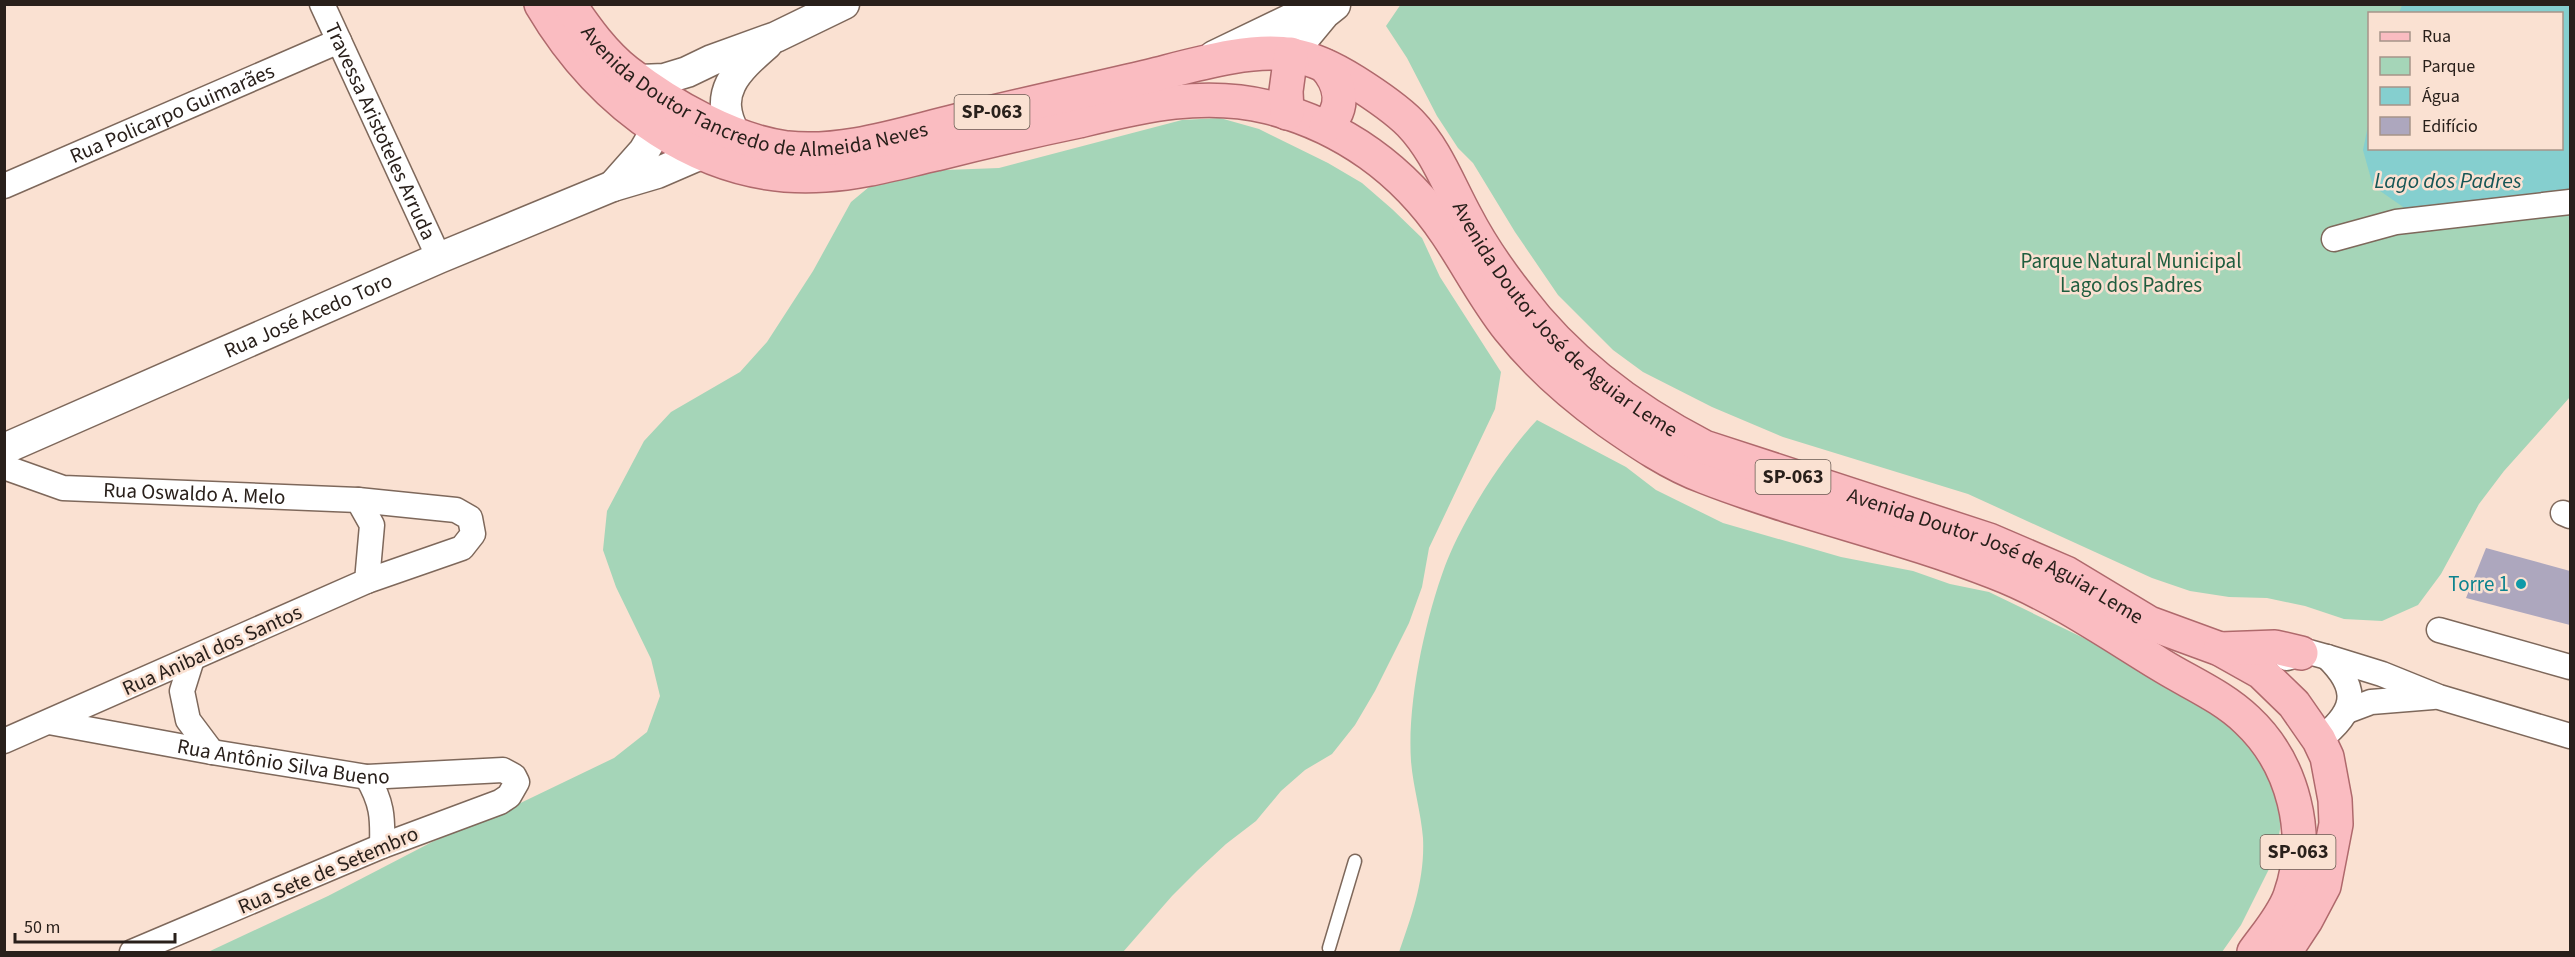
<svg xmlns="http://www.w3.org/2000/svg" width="2575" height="957" viewBox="0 0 2575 957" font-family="'Source Sans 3',sans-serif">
<rect width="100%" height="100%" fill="#fae1d2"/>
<g fill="#a5d5b8" fill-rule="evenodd">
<path d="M1401,4L2570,5V397L2504,471L2479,504L2441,574L2418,605L2382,621L2344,619L2305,606L2267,598L2229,597L2190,591L2152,578L1968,494L1783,437L1712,407L1643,372L1613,350L1558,295L1515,232L1473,163L1458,148L1437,116L1407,58L1386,26ZM2370,14H2562V148H2370Z"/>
<path d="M1220,118L1259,129L1328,163L1362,183L1392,209L1422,238L1440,277L1501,372L1495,409L1429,548L1422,587L1409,623L1375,691L1355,725L1332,754L1305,770L1281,791L1256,821L1226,844L1198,870L1172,896L1123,952H208L328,896L432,842L504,811L614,758L647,732L660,696L651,659L616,587L603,550L607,511L644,441L671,412L740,372L767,342L813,271L851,202L881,177L919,171L999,168L1182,120Z"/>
<path d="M1537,420L1626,467L1656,490L1723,523L1841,557L1913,571L1950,584L1989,592L2127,659L2225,718L2251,746L2270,781L2282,818L2275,857L2241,925L2222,952H1399C1412,915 1425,879 1423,838C1421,812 1413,787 1411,761C1407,703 1425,620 1445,566C1463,519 1503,456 1537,420Z"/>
</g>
<path fill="#85cfcf" d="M2402,5H2570V202L2445,215L2406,209L2373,186L2363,150L2369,121L2370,148H2562V14L2399,13Z"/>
<path fill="#ada7be" d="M2486,548L2570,571V625L2466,598Z"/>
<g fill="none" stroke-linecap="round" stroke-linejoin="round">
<g stroke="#7e685b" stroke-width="15">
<path id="service" d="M1329,948L1355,861"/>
</g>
<g stroke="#7e685b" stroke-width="27">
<g id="minor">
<path id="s1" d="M322,4L439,258"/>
<path id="s2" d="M4,186L339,41"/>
<path d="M2334,239L2396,222L2570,202"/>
<path id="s3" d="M4,467L63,488L358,500L372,525L367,581L4,741"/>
<path d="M358,500L456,510L470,518L473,534L462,548L367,581"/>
<path d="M2563,513L2570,516"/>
<path d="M2439,630L2570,667"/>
<path d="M2287,658L2309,652L2327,657L2382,674L2439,697L2570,736"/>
<path d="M192,659L182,691L188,720L212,752"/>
<path d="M2347,711L2371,702L2433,697"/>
<path id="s4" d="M49,722L212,752L367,777L503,770L514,776L517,782L509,796L500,802L382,846L132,952"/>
<path d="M2319,740C2354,713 2362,691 2327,657"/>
<path d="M367,777C382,802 383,817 382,846"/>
</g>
</g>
<g stroke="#7e685b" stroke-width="33">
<g id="tertiary">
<path d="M1291,54L1325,13L1335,5"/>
<path d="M1214,56L1293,18L1332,4"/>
<path d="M640,80L664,79L687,72L712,60L776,37L844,4"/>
<path d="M735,134C712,93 736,71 767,44"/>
<path d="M613,186L644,151L657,129L676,116"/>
<path id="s5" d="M4,449L439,258L613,186L657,173L701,154"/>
</g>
</g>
<g stroke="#af696c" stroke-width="36">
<g id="primary">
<path d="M541,4C600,104 704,184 825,175C863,173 900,162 936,154C983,142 1031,131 1079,121C1142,106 1203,91 1268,107C1343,126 1404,170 1447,234C1468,265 1485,299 1509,329C1536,363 1572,395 1608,421C1638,442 1670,464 1705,477C1800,514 1900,535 1994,572C2054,595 2107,632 2161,665C2190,683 2222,696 2247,720C2293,763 2312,835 2290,896C2283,916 2266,935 2254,952"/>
<path id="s6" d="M569,4C586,29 604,54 627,72C671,106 733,141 787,148C844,154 902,134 956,121C1021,105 1086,91 1150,76C1190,66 1252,47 1292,55C1315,59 1336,70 1355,82C1374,94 1394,107 1410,123C1436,150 1448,184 1466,217C1480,244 1500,273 1519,297C1568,362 1633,410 1704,447L1989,540L2066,573L2149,623L2220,649L2261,672L2294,704L2319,740L2327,757L2335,800L2336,824L2324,886L2306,920L2285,952"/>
<path d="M1325,66C1341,84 1346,108 1326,126"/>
<path d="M1287,113L1286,91L1291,54"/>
<path d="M2220,649L2275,647L2301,653"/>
</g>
</g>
<use href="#service" stroke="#fff" stroke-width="12"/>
<use href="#minor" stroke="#fff" stroke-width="24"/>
<use href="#tertiary" stroke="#fff" stroke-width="30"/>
<use href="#primary" stroke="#fabcc1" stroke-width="33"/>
</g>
<circle fill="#0f9aa8" stroke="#fae1d2" stroke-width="2" cx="2521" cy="584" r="6"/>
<g text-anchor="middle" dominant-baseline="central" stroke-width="5" stroke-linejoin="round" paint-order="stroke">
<g fill="#fae1d2" stroke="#685a52" stroke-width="1.5">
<rect x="954.5" y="95" width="75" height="34" rx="4.5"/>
<rect x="1755.5" y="460" width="75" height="34" rx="4.5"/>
<rect x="2260.5" y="835" width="75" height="34" rx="4.5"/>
</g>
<g font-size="20" font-weight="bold" fill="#29201b">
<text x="992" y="112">SP-063</text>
<text x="1793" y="477">SP-063</text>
<text x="2298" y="852">SP-063</text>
</g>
<g font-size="21" fill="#29201b" stroke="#fae1d2">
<text stroke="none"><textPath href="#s6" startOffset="220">Avenida Doutor Tancredo de Almeida Neves</textPath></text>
<text stroke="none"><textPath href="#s2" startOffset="183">Rua Policarpo Guimarães</textPath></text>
<text stroke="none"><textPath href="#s1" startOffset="140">Travessa Aristoteles Arruda</textPath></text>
<text stroke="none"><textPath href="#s6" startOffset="1176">Avenida Doutor José de Aguiar Leme</textPath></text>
<text stroke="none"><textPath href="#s5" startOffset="332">Rua José Acedo Toro</textPath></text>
<text stroke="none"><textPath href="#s3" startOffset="194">Rua Oswaldo A. Melo</textPath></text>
<text stroke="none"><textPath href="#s6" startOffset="1680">Avenida Doutor José de Aguiar Leme</textPath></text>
<text transform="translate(212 650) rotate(-24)">Rua Anibal dos Santos</text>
<text stroke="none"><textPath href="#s4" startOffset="238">Rua Antônio Silva Bueno</textPath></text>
<text transform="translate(328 870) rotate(-23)">Rua Sete de Setembro</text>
</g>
<g font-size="21" fill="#1f5d3e" stroke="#fae1d2">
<text x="2131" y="261">Parque Natural Municipal<tspan x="2131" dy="24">Lago dos Padres</tspan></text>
</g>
<g font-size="21" fill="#0d838f" stroke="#fae1d2" text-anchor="end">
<text x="2509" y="584">Torre 1</text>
</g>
<g font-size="22" font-style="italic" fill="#165656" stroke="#fae1d2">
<text x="2448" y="181">Lago dos Padres</text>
</g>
</g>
<rect width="2575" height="957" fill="none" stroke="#29201b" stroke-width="12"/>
<rect x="2368" y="12" width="195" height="138" fill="#fae1d2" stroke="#a69489" stroke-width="1.5"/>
<rect x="2380" y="32" width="30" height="9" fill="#fabcc1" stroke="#a69489" stroke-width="1.5"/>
<text x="2422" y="42" font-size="18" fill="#29201b">Rua</text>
<rect x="2380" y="57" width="30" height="18" fill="#a5d5b8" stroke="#a69489" stroke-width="1.5"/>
<text x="2422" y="72" font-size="18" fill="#29201b">Parque</text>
<rect x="2380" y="87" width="30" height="18" fill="#85cfcf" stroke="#a69489" stroke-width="1.5"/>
<text x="2422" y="102" font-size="18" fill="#29201b">Água</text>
<rect x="2380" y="117" width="30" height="18" fill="#ada7be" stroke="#a69489" stroke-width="1.5"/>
<text x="2422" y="132" font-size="18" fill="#29201b">Edifício</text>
<path d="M15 933v9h160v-9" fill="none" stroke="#29201b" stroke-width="3"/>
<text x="24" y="933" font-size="18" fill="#29201b" stroke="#fae1d2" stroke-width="4.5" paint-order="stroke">50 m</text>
</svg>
